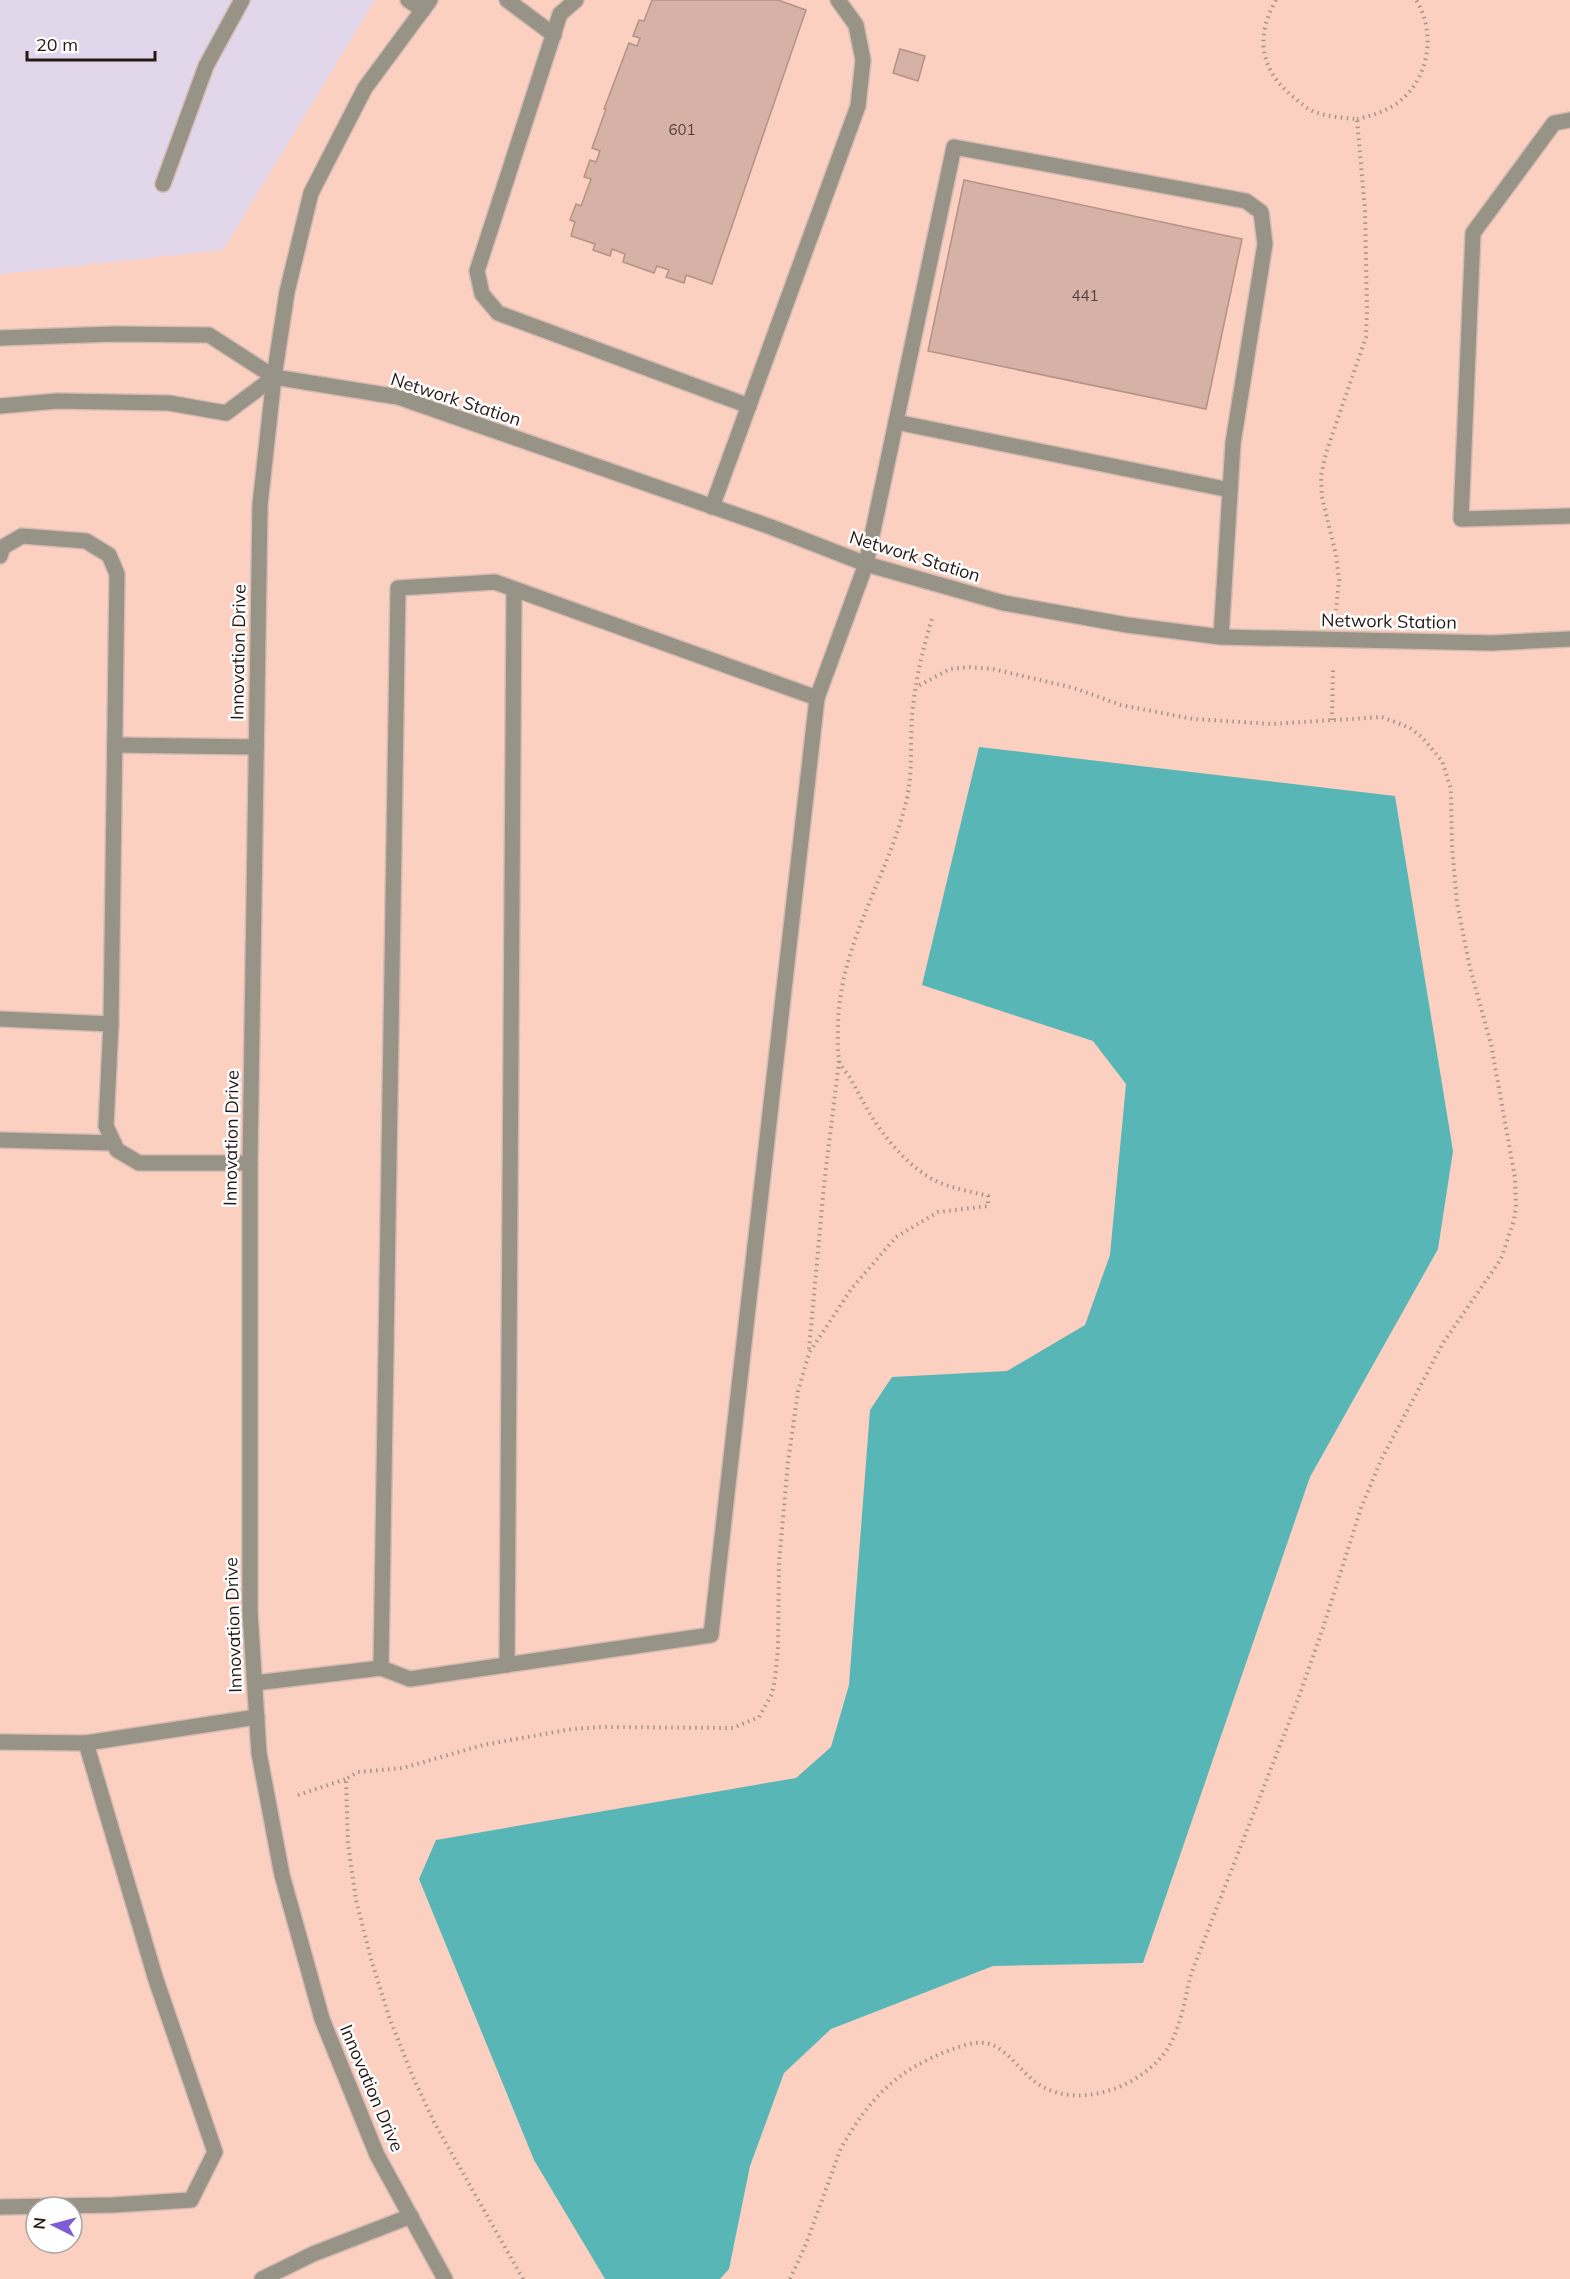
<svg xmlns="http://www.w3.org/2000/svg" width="1570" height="2279" viewBox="0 0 1570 2279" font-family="Mulish,sans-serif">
<rect width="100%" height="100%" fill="#fbded3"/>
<path fill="#fcd0c0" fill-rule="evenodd" d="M0,0H1570V2279H0ZM36,2207H72V2243H36Z"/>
<path fill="#e1d6ea" d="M0,0H375L223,250L0,274Z"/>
<path fill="#59b6b7" d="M979,747L1395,796L1453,1151L1438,1249L1310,1477L1143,1963L993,1966L831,2029L784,2073L750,2166L729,2269L720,2279H605L534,2160L419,1879L436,1840L796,1778L831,1747L849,1685L870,1410L892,1377L1007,1371L1085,1325L1110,1255L1126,1084L1093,1041L922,985Z"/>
<g fill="#d6b2a6" stroke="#b49286" stroke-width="1.5">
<path d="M652,0H778L806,10L712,284L686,275L684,283L666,277L669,270L657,266L654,273L623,262L625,254L612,249L610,256L593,250L595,244L571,236L575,222L570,220L576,204L581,206L591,179L584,177L590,160L596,162L600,151L592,148L606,109H604L629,43L637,46L640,38L633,36L639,20L644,21Z"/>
<path d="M900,49L925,56L918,81L893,73Z"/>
<path d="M964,180L1242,239L1206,409L928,351Z"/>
</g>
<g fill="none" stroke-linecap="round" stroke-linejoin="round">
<g stroke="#d5bbb1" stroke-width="18">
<g id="service">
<path d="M408,0L423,10"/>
<path d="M507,0L554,35"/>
<path d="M576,0L560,14L477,271L482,294L498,313L749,406"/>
<path d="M1570,120L1554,123L1473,233L1461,519L1570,516"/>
<path d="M163,184L206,66L242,0"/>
<path d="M896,422L1230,490"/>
<path d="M712,507L858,106L863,60L856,25L838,0"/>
<path d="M0,556L3,547L22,536L86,541L109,555L117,574L111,1024"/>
<path d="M115,745L256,747"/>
<path d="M0,1019L111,1024L106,1126L117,1150L139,1163H250"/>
<path d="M0,1140L114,1143"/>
<path d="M507,1665L514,590"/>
<path d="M381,1668L398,588L495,582L817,698"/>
<path d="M255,1683L381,1668L410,1679L711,1635L817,698L866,564L954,147L1246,201L1261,212L1265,244L1233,443L1221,637"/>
<path d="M0,1742L86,1743L257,1717"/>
<path d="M0,2207L113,2205L191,2200L215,2152L156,1980L86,1743"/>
<path d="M262,2279L313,2254L411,2216"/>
</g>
</g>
<g stroke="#d5bbb1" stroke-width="18">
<g id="minor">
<path d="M430,0L365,88L311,193L287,292L274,377L260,505L250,1163V1612L259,1753L282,1875L322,2019L377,2155L445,2279"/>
<path d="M0,338L114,334L209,335L274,377L226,413L169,403L57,401L0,406"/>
<path d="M274,377L398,397L771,527L866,564L1004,603L1127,625L1221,637L1492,643L1570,639"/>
</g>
</g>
<g stroke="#a9928a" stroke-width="4" stroke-dasharray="1.5 4.5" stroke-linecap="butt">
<path d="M1276,0C1254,38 1261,73 1296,99C1302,104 1308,110 1315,112C1329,117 1343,118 1357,119L1365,210L1367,310L1366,337L1326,453L1321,476L1322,497L1336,555L1339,580L1336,610"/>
<path d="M1357,119C1371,116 1384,112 1396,104C1429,81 1437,33 1416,0"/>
<path d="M1332,720L1333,668"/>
<path d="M809,1349L824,1185L839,1061"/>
<path d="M298,1795L346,1779"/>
<path d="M523,2279L434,2122L413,2077L389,2017L371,1959L356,1900L348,1844L346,1779L358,1772L403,1768L483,1745L572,1729L602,1727L733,1728L759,1717L772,1694L775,1679L778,1648L779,1563L788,1462L798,1391L809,1353L852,1288L896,1237L938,1212L988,1206V1196C969,1191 949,1188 932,1179C906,1164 885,1138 870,1114C863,1102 857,1090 850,1078C847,1073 842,1068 840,1063C837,1053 838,1041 838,1031C837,946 889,877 907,798C913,770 910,744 912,716C915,681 923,648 933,615"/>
<path d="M790,2279L806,2244L841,2148C870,2098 895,2071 950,2050C962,2046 976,2040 990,2044C1009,2050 1024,2077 1043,2087C1084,2109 1144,2085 1168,2048C1181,2027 1185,1998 1191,1974L1298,1699L1323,1628L1361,1508L1381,1460L1443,1343L1501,1259L1514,1220L1516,1207L1515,1178L1491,1044L1470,968L1457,903L1452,847L1451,789L1442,761L1422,737L1410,728L1382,717L1272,724L1193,719L1121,705L1074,688L993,669L969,667L950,669L916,687"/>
</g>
<use href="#service" stroke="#979386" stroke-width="15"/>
<use href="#minor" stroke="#979386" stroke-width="15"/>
</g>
<g text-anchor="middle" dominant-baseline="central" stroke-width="5" stroke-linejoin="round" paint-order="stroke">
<g font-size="15" fill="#53403a">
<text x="682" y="129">601</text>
<text x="1085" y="295">441</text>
</g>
<g font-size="18" fill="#271a16" stroke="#fff">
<text transform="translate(456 399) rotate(18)">Network Station</text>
<text transform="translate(915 556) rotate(17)">Network Station</text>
<text transform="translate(1389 621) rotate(1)">Network Station</text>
<text transform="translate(238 652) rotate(-89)">Innovation Drive</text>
<text transform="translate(231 1138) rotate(-89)">Innovation Drive</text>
<text transform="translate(233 1625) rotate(-92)">Innovation Drive</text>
<text transform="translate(372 2088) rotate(67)">Innovation Drive</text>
</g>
</g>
<g transform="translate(54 2225) rotate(276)"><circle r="28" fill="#ffffff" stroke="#a9a3a2" stroke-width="1.5"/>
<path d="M0-4.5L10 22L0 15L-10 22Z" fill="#7d5cd6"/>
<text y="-9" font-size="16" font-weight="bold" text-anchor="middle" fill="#271a16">N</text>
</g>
<path d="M27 51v9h128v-9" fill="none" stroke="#271a16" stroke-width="3"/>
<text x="36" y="51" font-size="18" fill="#271a16" stroke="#ffffff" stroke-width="4.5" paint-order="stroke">20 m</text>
</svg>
